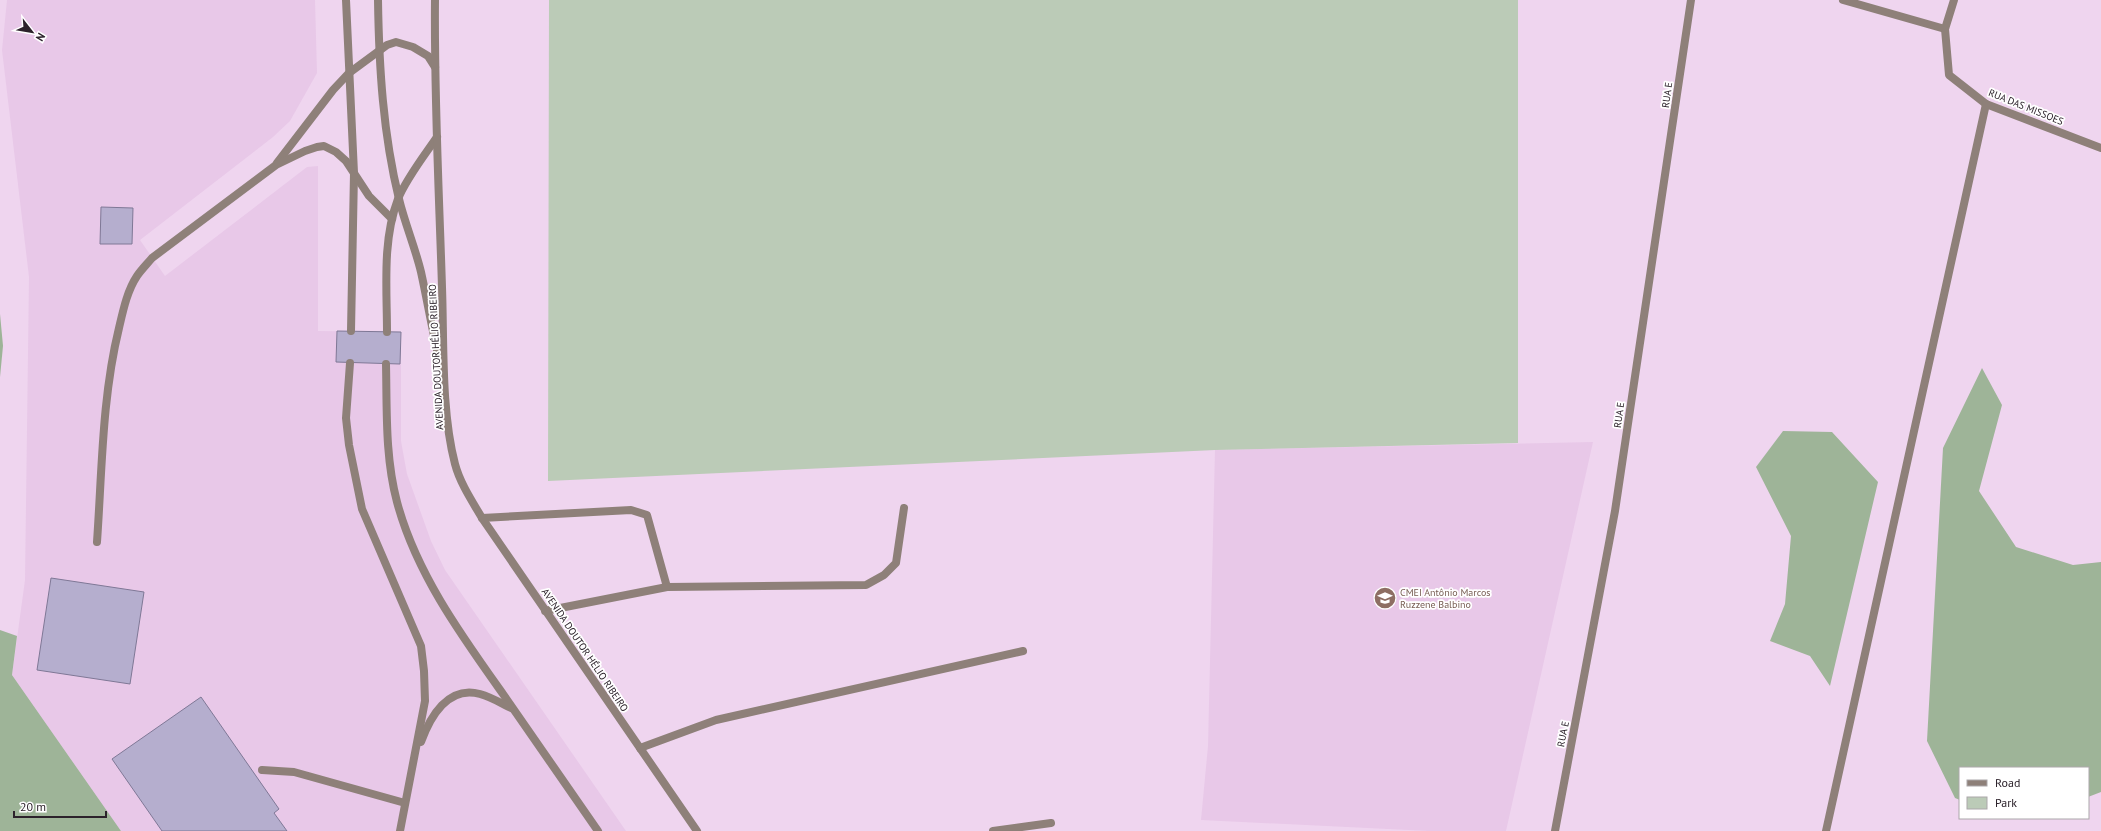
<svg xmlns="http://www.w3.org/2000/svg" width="2101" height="831" viewBox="0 0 2101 831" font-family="'PT Sans',sans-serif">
<rect width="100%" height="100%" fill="#efd5ef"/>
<g fill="#e8c8e8">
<path d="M7,0H315L317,73L290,121L273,137L140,240L165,276L307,167L318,166V331L401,332V441L407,474L431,541L445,570L626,831H121L12,675L25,580L29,277L2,50Z"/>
<path d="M1593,442L1506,831H1429L1201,820L1208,746L1215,450Z"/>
</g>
<path fill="#bbcbb7" d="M549,0H1518V443L1215,450L548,481Z"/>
<g fill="#9eb498">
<path d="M0,314L3,346L0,377Z"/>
<path d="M1982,368L2002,405L1979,491L2016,547L2073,565L2101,562V792L2088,797V768H1960V800L1955,798L1927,741L1943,448Z"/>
<path d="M1783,431L1832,432L1878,482L1830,686L1810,656L1770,641L1785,604L1791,536L1756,467Z"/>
<path d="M0,630L17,636L12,675L121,831H0Z"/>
</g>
<g fill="#b5aece" stroke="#7f7896">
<path d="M101,207L133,208L132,244H100Z"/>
<path d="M337,331L401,332L400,364L336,362Z"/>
<path d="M51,578L144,592L130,684L37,670Z"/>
<path d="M201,697L279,809L274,813L287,831H162L112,759Z"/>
</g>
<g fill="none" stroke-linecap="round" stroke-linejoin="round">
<g stroke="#8e8079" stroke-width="8">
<path d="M346,0L354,173L351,331"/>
<path d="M277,163L333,90L349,73L387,45L396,42L413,47L428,56L435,67"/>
<path d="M387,332C387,289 382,241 398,199C406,179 424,156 437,137"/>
<path d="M350,363L346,418L349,445L362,509L421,646L424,671L425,701L400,831"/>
<path d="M386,364C387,410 385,457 397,502C416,573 461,635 503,694C535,740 566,785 598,831"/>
<path d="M482,518L631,510L647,515L667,587"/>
<path d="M97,542C102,471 102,397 119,328C123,311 127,291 137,276C141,270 147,264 152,258L276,165L305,151L317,147L324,146L336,152L346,161L369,196L392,219"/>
<path d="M545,611L667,587L866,585L884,575L896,563L904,508"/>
<path d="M421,742C430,717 448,685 480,694C491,697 501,703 511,708"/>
<path d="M640,748L716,720L1023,651"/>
<path d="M262,770L294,772L405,803"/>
<path d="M993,831L1051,823"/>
</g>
<g stroke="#8e8079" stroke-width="8">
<path d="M378,0C379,67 383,134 399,199C405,224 415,247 421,272C428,304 433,335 441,367"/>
<path d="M435,0C434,96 439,191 442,287C444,342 441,411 455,464C460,483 472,501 482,518L697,831"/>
<path d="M1843,0L1945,29"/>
<path d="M1954,0L1945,29L1949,75L1986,104L2101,148"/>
<path d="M1555,831L1615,511L1691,0"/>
<path d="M1826,831L1986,104"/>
</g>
</g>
<defs>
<g id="school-disc" transform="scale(1.15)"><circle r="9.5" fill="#8d6e63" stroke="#fff"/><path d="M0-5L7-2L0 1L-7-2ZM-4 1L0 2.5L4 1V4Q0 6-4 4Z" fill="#fff"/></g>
</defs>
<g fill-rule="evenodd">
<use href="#school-disc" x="1385" y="598"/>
</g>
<g text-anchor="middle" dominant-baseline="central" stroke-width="3.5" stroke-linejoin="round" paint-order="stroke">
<g font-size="10" fill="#2c222b" stroke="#fff">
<text transform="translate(1667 95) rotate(-82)">RUA E</text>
<text transform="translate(2026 107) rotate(22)">RUA DAS MISSOES</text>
<text transform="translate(436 357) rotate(-93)">AVENIDA DOUTOR HÉLIO RIBEIRO</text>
<text transform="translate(1619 415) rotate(-82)">RUA E</text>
<text transform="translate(585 650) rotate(56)">AVENIDA DOUTOR HÉLIO RIBEIRO</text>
<text transform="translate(1563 734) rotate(-79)">RUA E</text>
</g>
<g font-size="10" fill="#785e54" stroke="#fff" text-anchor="start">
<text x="1400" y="592">CMEI Antônio Marcos<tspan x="1400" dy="12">Ruzzene Balbino</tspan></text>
</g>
</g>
<rect x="1959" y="767" width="130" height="52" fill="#ffffff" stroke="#aba7aa"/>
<rect x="1967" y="780" width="20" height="6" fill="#8e8079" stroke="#aba7aa"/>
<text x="1995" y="787" font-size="12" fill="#2c222b">Road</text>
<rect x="1967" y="797" width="20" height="12" fill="#bbcbb7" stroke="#aba7aa"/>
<text x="1995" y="807" font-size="12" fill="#2c222b">Park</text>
<g transform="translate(32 32) rotate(121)" stroke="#ffffff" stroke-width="3" paint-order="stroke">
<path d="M0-3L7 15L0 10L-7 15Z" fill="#2c222b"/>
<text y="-6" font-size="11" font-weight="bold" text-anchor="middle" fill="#2c222b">N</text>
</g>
<path d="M14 811v6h92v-6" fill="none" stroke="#2c222b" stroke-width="2"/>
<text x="20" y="811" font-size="12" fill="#2c222b" stroke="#ffffff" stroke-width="3" paint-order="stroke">20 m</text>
</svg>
